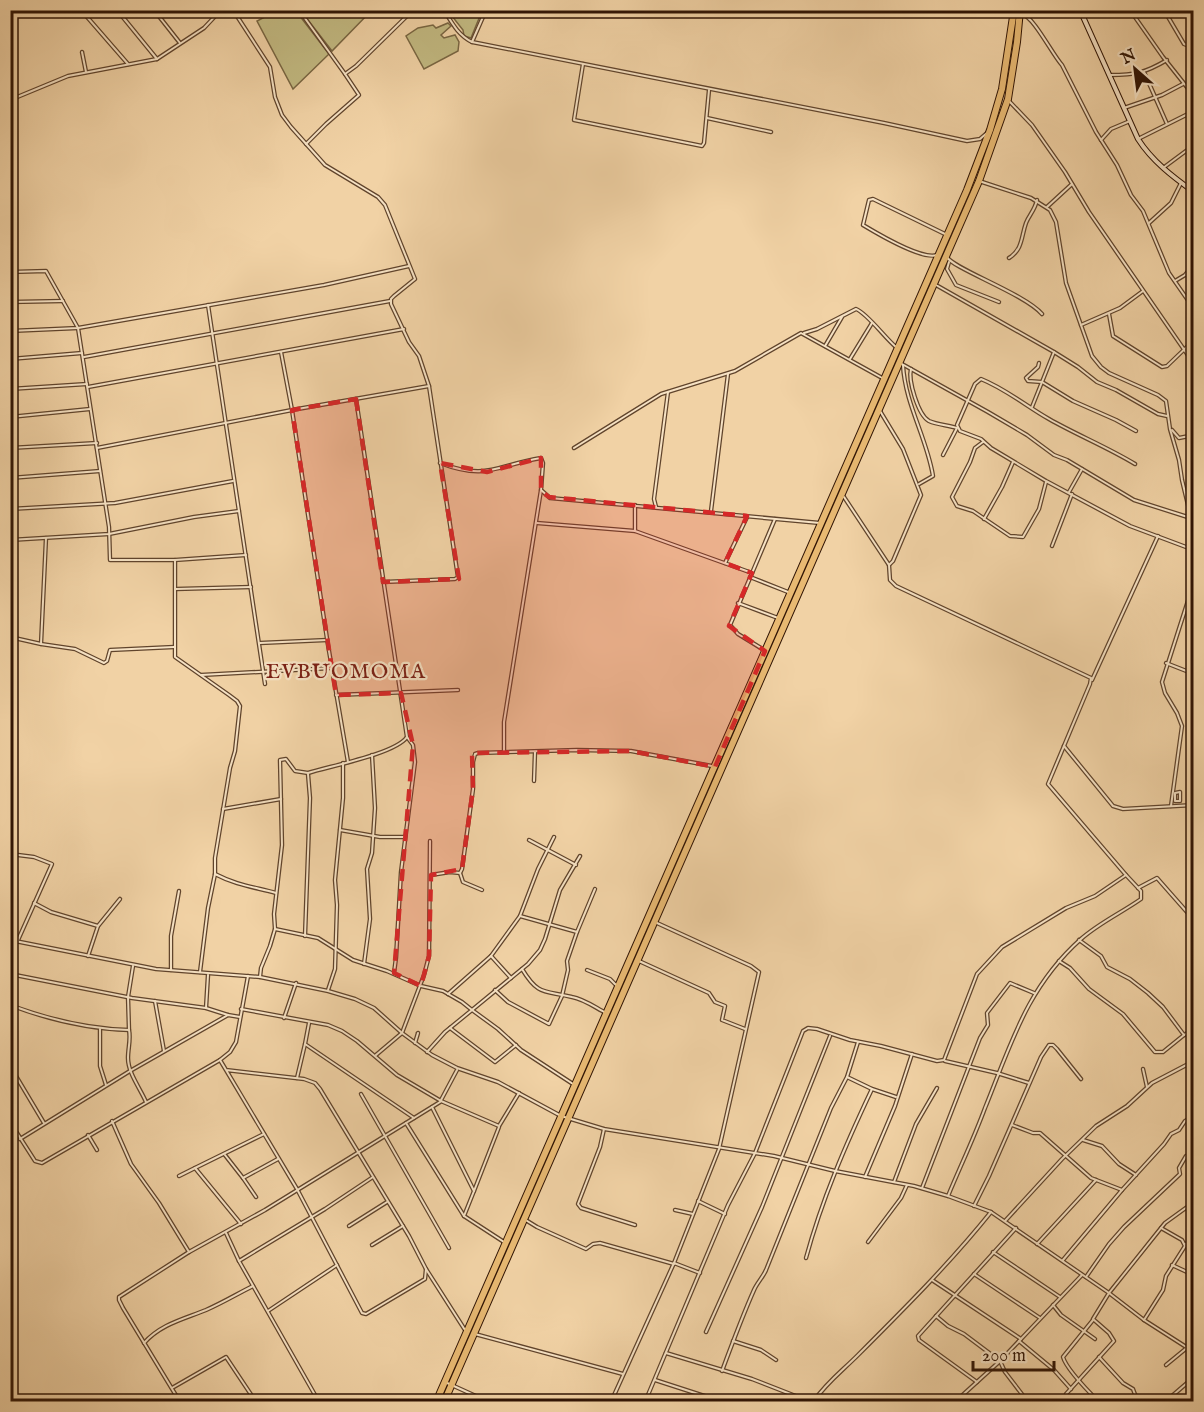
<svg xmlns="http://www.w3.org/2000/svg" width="1204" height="1412" viewBox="0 0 1204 1412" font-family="'IM FELL English',serif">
<rect width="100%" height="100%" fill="#f1d2a5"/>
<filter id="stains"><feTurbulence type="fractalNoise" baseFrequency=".00333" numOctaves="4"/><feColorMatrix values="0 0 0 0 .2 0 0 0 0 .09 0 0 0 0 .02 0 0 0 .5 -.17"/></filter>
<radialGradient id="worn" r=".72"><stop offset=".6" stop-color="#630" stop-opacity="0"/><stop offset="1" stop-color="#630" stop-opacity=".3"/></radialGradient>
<g fill="#c2b981" stroke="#796642" stroke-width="1.5">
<path d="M278,10L296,11L329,54L293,89L257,21Z"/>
<path d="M371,11L332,51L301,11L371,10Z"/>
<path d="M448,11H482L471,38L464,36L463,30Z"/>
<path d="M448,23L451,26L441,35L444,38L455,35L459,42L458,51L424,69L406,36L418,28L433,25L436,28Z"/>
</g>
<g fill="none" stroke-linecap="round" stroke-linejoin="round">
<g stroke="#60442c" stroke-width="4.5">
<g id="street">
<path d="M81,10L128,64"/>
<path d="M117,10L157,59"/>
<path d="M154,10L180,43"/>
<path d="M233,10L270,67L275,97L282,115L291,127L325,165L378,197L385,205L415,279L394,296L391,299V304L409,342L419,356L429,386L292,410L281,352"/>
<path d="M299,10L345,74L356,66L409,14V10"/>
<path d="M444,10C452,23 458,35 472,42L486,10"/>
<path d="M1130,10L1163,57L1194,96"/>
<path d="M1164,10L1184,44L1189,46L1194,52"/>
<path d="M1022,14C1034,17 1052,54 1062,65L1096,132L1117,165L1131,195L1143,211L1169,273L1194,309"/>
<path d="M472,42L884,123L967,141L980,139L987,133"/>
<path d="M82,52L86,72"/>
<path d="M583,64L574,120L702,146L704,143L709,90"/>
<path d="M1144,72L1167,124"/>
<path d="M1110,75C1135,75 1145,73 1167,60"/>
<path d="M10,100L68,76L157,59L204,28L221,10"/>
<path d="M1009,101L1032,125L1065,172L1089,212L1194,364"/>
<path d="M1124,108L1162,95L1183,84"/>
<path d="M707,118L771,132"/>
<path d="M1138,139L1194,111"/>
<path d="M1101,140L1111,129L1130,121"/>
<path d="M306,144L326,124L359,95L345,74"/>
<path d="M1163,168L1194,145"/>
<path d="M979,181L1031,198L1050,210L1056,222L1066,283L1092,356L1101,367L1109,373L1158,395L1166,401L1170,429L1179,460L1182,480L1194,530"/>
<path d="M1047,207L1072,184"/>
<path d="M10,214H14"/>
<path d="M1149,223L1171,203L1181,183"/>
<path d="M937,255C922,260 878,234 863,225L869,200L873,199L947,235"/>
<path d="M947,257C952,268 1025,294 1042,314"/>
<path d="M1009,258C1023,249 1021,237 1026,223C1029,215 1035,210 1037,200"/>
<path d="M949,262L947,269L956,285L999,302"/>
<path d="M10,272L46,271L78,328L109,527L110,560H175L246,555"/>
<path d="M1175,281L1185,275L1194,264"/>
<path d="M936,285L1054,352L1078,367L1097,382L1116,390L1158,414L1167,416"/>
<path d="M10,302L63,301"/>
<path d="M208,305L265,684"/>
<path d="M1109,314L1113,336L1162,367L1167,366L1194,340"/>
<path d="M1081,325L1120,308L1143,291"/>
<path d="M10,331L78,328L324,285L409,266"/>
<path d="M804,333L817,329L856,309C867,313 885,338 896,347"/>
<path d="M825,346L842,317"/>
<path d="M84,357L390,301"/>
<path d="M10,359L82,353"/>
<path d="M850,359L872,323"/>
<path d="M1039,363L1038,367L1026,378L1028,381L1042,382L1073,401L1116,420L1136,431"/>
<path d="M902,364L988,412L1027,435L1054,455L1067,460L1134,500L1194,519"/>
<path d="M903,365C905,404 927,438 933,476L919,484"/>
<path d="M911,369C908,380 918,415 929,421C938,425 948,425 957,428L943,455"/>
<path d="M88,387L404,329"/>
<path d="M10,389L87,384"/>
<path d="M1032,407L1054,352"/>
<path d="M880,411L903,449L921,495L893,561L889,565"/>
<path d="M10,417L90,409"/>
<path d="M1172,430L1179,438L1194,435"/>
<path d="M983,442L975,448L970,462L952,497L957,506L973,511L1010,536L1023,537L1039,509L1046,482"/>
<path d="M10,448L97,443"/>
<path d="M97,448L292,410L328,645L348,762"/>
<path d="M574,448L661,394L735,371L801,333L884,379"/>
<path d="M440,463C487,481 497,465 541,458L543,463L541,490L550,498L820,523"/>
<path d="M1135,464C1107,447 1077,435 1049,419C1026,406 1006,389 981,379L975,384L957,425L960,431L981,439L991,448L1046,481L1130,526L1194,550"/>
<path d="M10,478L100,471"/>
<path d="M1069,492L1082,469"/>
<path d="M656,507L654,499L668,392"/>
<path d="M10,509L115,503L233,481"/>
<path d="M711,511L728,374"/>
<path d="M984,519L1002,487L1013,462"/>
<path d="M537,523L635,531L752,573"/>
<path d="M635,531V505"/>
<path d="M10,540L109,534L194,517L239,511"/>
<path d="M1052,546L1072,494"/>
<path d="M175,560V657L229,695L237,701L240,706L235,751L230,768L215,858V874L208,908L200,972"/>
<path d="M725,563L747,517"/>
<path d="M750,577L788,592"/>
<path d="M383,582L455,579L458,577L429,386"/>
<path d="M176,589L251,587"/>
<path d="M738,603L778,618"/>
<path d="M1186,610L1190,611L1194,618"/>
<path d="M10,637L41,644L46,538"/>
<path d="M260,643L327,640"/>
<path d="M41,644L75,649L104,663L107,661L110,650L174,647"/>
<path d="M764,650L738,634L730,625L775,519"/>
<path d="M1166,663L1194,674"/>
<path d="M201,675L332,668"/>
<path d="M1092,680L1158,536"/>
<path d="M336,695L458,690"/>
<path d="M1064,746L1113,806L1123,809L1194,805"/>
<path d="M504,752V722L541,490"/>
<path d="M534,781L535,752"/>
<path d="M1180,792V801H1175V793Z"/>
<path d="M1171,806L1182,726L1177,713L1165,693L1162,682L1194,582"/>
<path d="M223,809L281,799"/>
<path d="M340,830L380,837H405"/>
<path d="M529,840L576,865"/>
<path d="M10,854L34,857L52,864L18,940"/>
<path d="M460,873L463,882L482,890"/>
<path d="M215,874C236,885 254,887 276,893"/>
<path d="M431,875L450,872L460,873L462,869L473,789V762L475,754L478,753L577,750L631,751L712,766"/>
<path d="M1138,888L1157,878L1194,920"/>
<path d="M34,903L51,912L98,926"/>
<path d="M520,916L577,932L595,889"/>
<path d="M275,929L318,938L353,960L387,971L421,986L443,991L462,1002L472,1010L445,1032L427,1052"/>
<path d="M305,936L310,798L308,774"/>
<path d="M10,940L156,969L260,977L328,991L355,999L374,1008L402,1033L432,1055L457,1068L498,1082L561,1116L604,1129L774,1156L835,1171L914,1186L948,1196L991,1212L1109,1293L1144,1320L1194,1352"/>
<path d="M1079,940L1101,956L1107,967L1130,979L1148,993L1163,1007L1184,1035L1194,1029"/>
<path d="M88,956L98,926L120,899"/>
<path d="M491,956L511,978"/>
<path d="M639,961L709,993L715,1002L725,1006L722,1020L745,1029"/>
<path d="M1059,961L1070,968L1089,989L1123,1014L1155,1052H1163L1184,1035"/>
<path d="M364,964L370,919L367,869L372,853L375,808L372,755"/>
<path d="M522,969C539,997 545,990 572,997C584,999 596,1008 606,1013"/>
<path d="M171,970V936L179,891"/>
<path d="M587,970L610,979L616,985"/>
<path d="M394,973L396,958L401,872L415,762L413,745L407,737"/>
<path d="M10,974L132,998L206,1008L228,1015"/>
<path d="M260,977L261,968L270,946L275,929L274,914L282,845L280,760L286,759L295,771L308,773C330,766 395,754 407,737L356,399"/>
<path d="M328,990L335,969L337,905L335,880L343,798V763"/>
<path d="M495,990L508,1002L549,1024L562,996L568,970L567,961L577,932"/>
<path d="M448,994L491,956L520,916L538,869L554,837"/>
<path d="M155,1001L164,1051"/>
<path d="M10,1005C50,1020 88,1029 129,1030L128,997L133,966"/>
<path d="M206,1008L208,975"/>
<path d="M241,1009L328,1025L342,1031L357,1041L397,1075L441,1101L499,1126L519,1093"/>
<path d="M284,1018L296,983"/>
<path d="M309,1023L305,1044L414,1118"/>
<path d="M450,1028L495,1062L516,1045"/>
<path d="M100,1029V1066L106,1085"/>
<path d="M129,1030C131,1039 128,1048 128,1058C128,1073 140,1088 146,1102"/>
<path d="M415,1043L418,1033"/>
<path d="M376,1055L402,1033L424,975L429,956L430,841"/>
<path d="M220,1060L226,1070L297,1189L362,1313L366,1314L425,1279L426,1269L409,1236L320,1089L315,1083L304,1079L226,1070"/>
<path d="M945,1061L997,1073L1029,1083"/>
<path d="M10,1066L44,1123"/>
<path d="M1143,1069L1147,1087"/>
<path d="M847,1077L872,1089L896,1097"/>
<path d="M297,1078L305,1044"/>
<path d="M573,1084L521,1050L498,1029L472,1010L528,964L540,950L545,939L560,890L580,856"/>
<path d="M361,1094L449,1248"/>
<path d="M112,1121L131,1164L159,1203L189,1252"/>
<path d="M10,1122L35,1161L42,1163L220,1060L230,1052L236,1042L248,976"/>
<path d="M406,1123L464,1216L474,1191L432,1107"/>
<path d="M1012,1125L1033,1133H1040L1091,1178L1122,1190L1063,1260"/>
<path d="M604,1129L600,1147L578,1204L581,1208L635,1225"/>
<path d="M88,1135L97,1150"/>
<path d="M20,1139L130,1071L228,1015L240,1017"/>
<path d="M1083,1140L1102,1146L1119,1164L1136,1175"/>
<path d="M225,1155L243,1178L278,1159"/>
<path d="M179,1176L195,1168"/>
<path d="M865,1177L895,1106L912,1054"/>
<path d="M243,1178L256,1197"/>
<path d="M894,1182L916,1124L937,1088"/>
<path d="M922,1188L980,1038L988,1025L987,1013L1010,983L1034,993"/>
<path d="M1122,1190L1164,1144L1171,1134L1179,1130L1185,1121L1194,1115"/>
<path d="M474,1191L499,1127"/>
<path d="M948,1196C960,1167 974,1138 985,1108C1011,1044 1027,987 1081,939C1099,923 1121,913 1141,899V891L1126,875"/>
<path d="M698,1201L725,1214"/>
<path d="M974,1206L989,1176L1041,1057L1049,1045H1053L1057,1049L1081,1079"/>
<path d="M675,1210L693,1214"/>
<path d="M464,1216L504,1242"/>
<path d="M524,1219L537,1227L586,1249L593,1244L600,1243L674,1264"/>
<path d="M1005,1221L1062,1159L1096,1126L1127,1106L1152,1083L1194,1061"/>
<path d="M241,1224L195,1168L264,1134"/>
<path d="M349,1226L387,1202"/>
<path d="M226,1233L239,1261L325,1209L373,1177"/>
<path d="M868,1242L901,1198L907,1185"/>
<path d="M1037,1244L1096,1180"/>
<path d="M1185,1244L1194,1242"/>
<path d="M372,1245L403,1226"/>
<path d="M993,1252L1060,1297"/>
<path d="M806,1258C822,1199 846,1144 872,1089"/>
<path d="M239,1261L319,1402"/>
<path d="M674,1263L700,1273"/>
<path d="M1172,1265L1187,1272L1194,1269"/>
<path d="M426,1269L465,1330"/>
<path d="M974,1274L1040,1318"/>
<path d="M1086,1277L1109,1244L1124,1227L1180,1174L1179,1168L1186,1156L1194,1154"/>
<path d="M932,1280L1021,1339"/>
<path d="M1194,1303L1189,1311L1194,1317"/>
<path d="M1053,1305L1061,1315L1095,1339"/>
<path d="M268,1311L337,1265"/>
<path d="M936,1316L948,1326L964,1334L1000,1361L1005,1372L1028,1402"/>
<path d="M1093,1320L1063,1357C1066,1368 1090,1393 1099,1402"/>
<path d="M1144,1320L1163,1290L1166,1276L1185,1246L1182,1240L1161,1228"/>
<path d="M706,1332L762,1207L830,1036"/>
<path d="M475,1334L623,1374"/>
<path d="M733,1341L761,1350L776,1360"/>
<path d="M1019,1341L1054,1370L1071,1389"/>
<path d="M144,1343C161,1324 184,1319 206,1310C222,1303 237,1294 253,1286"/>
<path d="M666,1353L752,1379L811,1402"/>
<path d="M1099,1357L1123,1383L1133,1389C1138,1404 1139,1396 1149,1402"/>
<path d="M1166,1365L1194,1342"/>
<path d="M722,1371C732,1344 742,1317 754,1290C757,1283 763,1277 766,1270L831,1108L847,1077L858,1042"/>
<path d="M655,1380L723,1402"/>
<path d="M445,1382L489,1402"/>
<path d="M977,1382L919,1340L918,1336L1016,1228"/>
<path d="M172,1388L226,1357L256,1402"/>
<path d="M180,1402L123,1308L119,1300V1297L189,1252L265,1210L440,1102L457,1070"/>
<path d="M611,1402L674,1263L719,1149L759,972L751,966L657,923"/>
<path d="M645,1402L728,1205L755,1153L803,1031L808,1028L817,1029L850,1040L881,1046L937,1061L944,1060L977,974L1002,947L1066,908L1095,896L1126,875L1048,784L1090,684L1091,678L896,586L890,580L889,565L844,497"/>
<path d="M813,1402C827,1382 841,1372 858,1355C904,1309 950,1263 991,1212"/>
<path d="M948,1402L957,1398"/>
<path d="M955,1402L1000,1361L1082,1275"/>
<path d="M1063,1402L1066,1394L1114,1341L1109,1333L1093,1319L1109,1293L1165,1223L1194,1202"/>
<path d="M1165,1402L1194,1377"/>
</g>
</g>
<g stroke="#301404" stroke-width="6">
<path id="secondary" d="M1080,10L1138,139C1152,161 1173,177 1194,192"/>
</g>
<g stroke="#301404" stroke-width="8">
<g id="highway">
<path d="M436,1402L967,190L990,130L1002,89L1014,10"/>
<path d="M444,1402L979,181L1008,99L1017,42L1020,10"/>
</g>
</g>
<use href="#street" stroke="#f6e2c4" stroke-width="2"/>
<use href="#secondary" stroke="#f6e2c4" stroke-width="4"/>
<use href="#highway" stroke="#e8b972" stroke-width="6"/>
</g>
<path fill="#d62828" fill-opacity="0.2" stroke="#d62828" stroke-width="4.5" stroke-dasharray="12 8" stroke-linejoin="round" d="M356,399L383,582L459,579L440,463L487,472L541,458V491L549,497L747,516L725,563L752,573L729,626L765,651L715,767L631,751L472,753L473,789L462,869L431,875L429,956L421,986L394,973L413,745L401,693L336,695L292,410Z"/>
<g text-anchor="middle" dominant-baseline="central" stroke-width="4.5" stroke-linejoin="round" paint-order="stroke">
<g font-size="21" letter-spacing="1.5" fill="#7a1f14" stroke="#f6e2c4">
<text x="346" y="672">EVBUOMOMA</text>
</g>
</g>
<rect width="1204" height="1412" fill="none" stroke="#f1d2a5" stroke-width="36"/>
<rect x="12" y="12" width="1180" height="1388" fill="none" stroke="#301404" stroke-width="3"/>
<rect x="18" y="18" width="1168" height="1376" fill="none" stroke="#301404" stroke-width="1.5"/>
<g transform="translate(1135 69) rotate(332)" stroke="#f6e2c4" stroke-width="4.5" paint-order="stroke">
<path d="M0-4.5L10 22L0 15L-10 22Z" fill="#301404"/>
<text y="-9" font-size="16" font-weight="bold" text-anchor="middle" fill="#301404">N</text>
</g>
<path d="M973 1361v9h81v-9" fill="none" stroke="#301404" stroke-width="3"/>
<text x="982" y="1361" font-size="18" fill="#301404" stroke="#f6e2c4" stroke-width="4.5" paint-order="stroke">200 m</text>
<rect width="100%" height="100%" filter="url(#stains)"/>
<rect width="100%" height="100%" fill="url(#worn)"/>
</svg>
